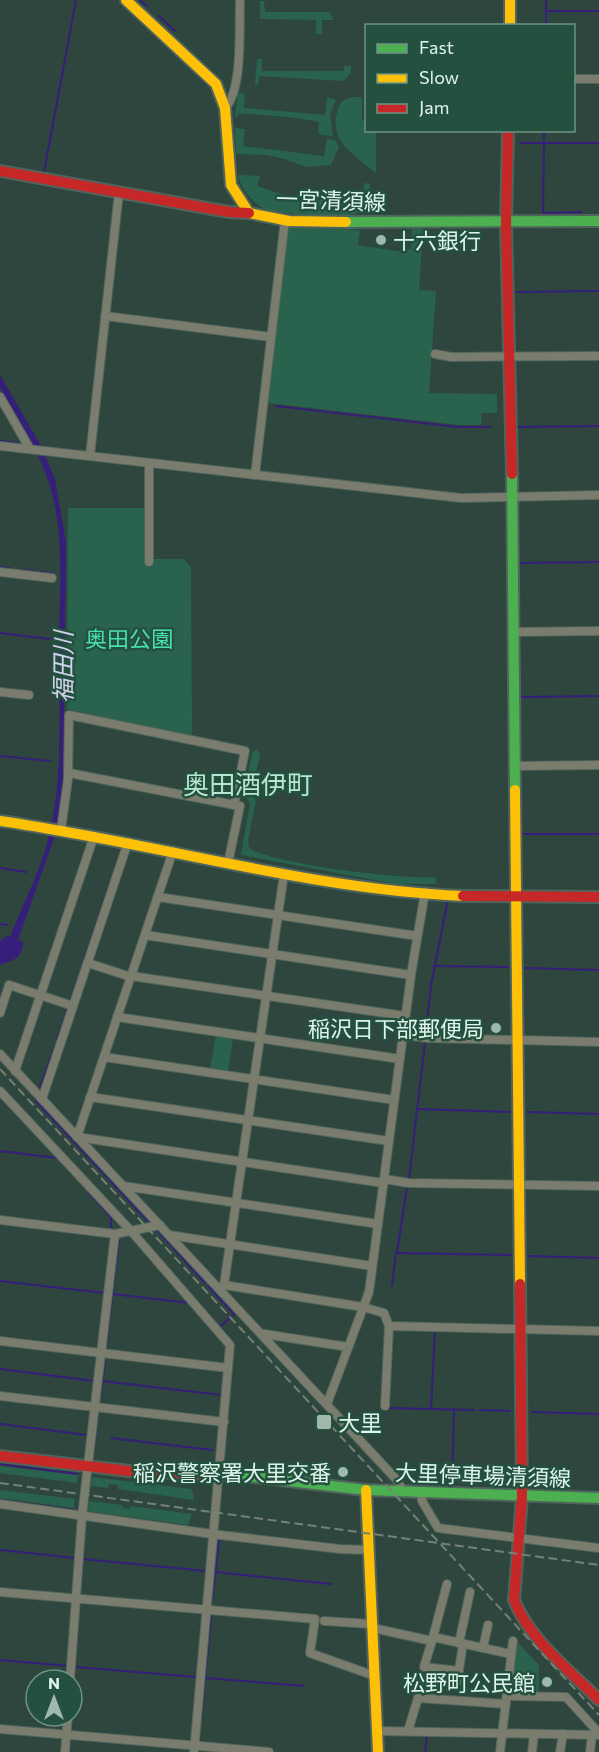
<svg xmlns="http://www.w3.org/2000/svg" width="599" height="1752" viewBox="0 0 599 1752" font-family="Commissioner,'Noto Sans JP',sans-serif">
<rect width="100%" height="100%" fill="#2e463d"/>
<g fill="#29634e">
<path d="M260,1H264L265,12H329L334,20H322V34H316V20L260,19Z"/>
<path d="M257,59H262V71H344V66H351V73L343,81L259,76L258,85H255Z"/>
<path d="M238,93L245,94L244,108L325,115L327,97L336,100L330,114L333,136L321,135L318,132L319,122L296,118L239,113L238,117H235Z"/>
<path d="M362,97V121H366V130L376,131V173C355,155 327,141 338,109C342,97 351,97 362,97Z"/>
<path d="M235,128L245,129L243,146L324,156L327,139L335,140L339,147L331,165L306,167L285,159L266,155L236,154Z"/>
<path d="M238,175L260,176L257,186L300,200H364V183L370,184L371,207C364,208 361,212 355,214C343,218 279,214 267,210C253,204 241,189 238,175Z"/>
<path d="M288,227L360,230L358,245L403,252L404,248L411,249L412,229H423L419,290L436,291L429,393L497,394V413H482L481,425H459L268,403Z"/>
<path d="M68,508H145V559H184L191,567L192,738L67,709Z"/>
<path d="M257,749L260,756L252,790L256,801L248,840L249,848C271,864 406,880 435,877L437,884H395L241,855L250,803L244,794L252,753Z"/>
<path d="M216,1035L233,1038L228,1071L210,1069Z"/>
<path d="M0,1466L78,1475L77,1483L0,1473Z"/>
<path d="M92,1477L192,1489L194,1500L118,1489V1485L109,1484L108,1488L91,1486Z"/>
<path d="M0,1490L75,1499L74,1508L0,1498Z"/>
<path d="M89,1501L123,1505V1508L130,1509V1506L192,1514L188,1525L88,1511Z"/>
<path d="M516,1641L539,1665V1693H510Z"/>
</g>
<path fill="#351f7a" d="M0,375L40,444L55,479L66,542L63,790L57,830L18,940L23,942C22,960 14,959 0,965V942L6,936L10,937C24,901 43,867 51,827C63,770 59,709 59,651C59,599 65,544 52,493C42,455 19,421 0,387Z"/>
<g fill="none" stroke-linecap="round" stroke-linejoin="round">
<g stroke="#351f7a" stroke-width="2">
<path d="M140,0L147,6"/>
<path d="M546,11H599"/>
<path d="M159,16L175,31"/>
<path d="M546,26V0"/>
<path d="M544,130L543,213L581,212"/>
<path d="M520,143H599"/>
<path d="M44,172L76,0"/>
<path d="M516,292L599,291"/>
<path d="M276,406L458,427H490"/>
<path d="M518,427L599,426"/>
<path d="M0,441L18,443"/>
<path d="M520,563L599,562"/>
<path d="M0,567L9,568"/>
<path d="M21,570L35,571"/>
<path d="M39,572L51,573"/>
<path d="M0,633L50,639"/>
<path d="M522,697L599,696"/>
<path d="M0,756L50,761"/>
<path d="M523,834H599"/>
<path d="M95,842L122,848V850"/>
<path d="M0,868L26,872"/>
<path d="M0,924L7,925"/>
<path d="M434,966L509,967"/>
<path d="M525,968L599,970"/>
<path d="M81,969L109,886"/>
<path d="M70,1003L78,978"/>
<path d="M426,1032L431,985L448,899"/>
<path d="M57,1039L68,1008"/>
<path d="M39,1090L55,1046"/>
<path d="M36,1101L148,1221"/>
<path d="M417,1109L510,1112"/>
<path d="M527,1112L599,1114"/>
<path d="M0,1151L58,1158"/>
<path d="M409,1179L425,1042"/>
<path d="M88,1192L111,1217V1227"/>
<path d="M157,1230L205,1283"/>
<path d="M397,1252L407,1187"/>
<path d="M528,1256L599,1258"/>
<path d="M0,1281L104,1293"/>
<path d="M208,1286L234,1314L220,1327L229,1338"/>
<path d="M392,1286L396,1253L511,1255"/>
<path d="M113,1294L189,1303"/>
<path d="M106,1347L119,1241"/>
<path d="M0,1369L94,1381"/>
<path d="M102,1381L221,1395"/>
<path d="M100,1401L105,1361"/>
<path d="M388,1408L474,1410"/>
<path d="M431,1409L435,1330"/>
<path d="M480,1410L510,1411"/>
<path d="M532,1412L599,1414"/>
<path d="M0,1424L87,1435"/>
<path d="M111,1438L212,1450"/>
<path d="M94,1449L98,1413"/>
<path d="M0,1464L77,1474"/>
<path d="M452,1483L454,1411"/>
<path d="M0,1500L74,1510"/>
<path d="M0,1550L75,1558"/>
<path d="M83,1559L206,1571"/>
<path d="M216,1572L331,1584"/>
<path d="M80,1594L84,1545"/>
<path d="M212,1602L219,1539"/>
<path d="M0,1660L68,1666"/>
<path d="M75,1667L196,1677"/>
<path d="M205,1678L304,1686"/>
<path d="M72,1712L79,1605"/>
<path d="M201,1719L211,1618"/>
<path d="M71,1729L72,1716"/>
<path d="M69,1752L70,1742"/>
<path d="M425,1752L427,1734"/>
</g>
<g stroke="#4f645c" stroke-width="10">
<g id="street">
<path d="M574,79H599"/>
<path d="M226,107C243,88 239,26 240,0"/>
<path d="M105,316L271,337"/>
<path d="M435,354L451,357L599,356"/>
<path d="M0,397L30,449"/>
<path d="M0,446L461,498L599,495"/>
<path d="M90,456L119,192"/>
<path d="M149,463V562"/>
<path d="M255,475L285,220"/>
<path d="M0,572L52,578"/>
<path d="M513,632L599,631"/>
<path d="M0,692L29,695"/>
<path d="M515,766L599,765"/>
<path d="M69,773L240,806L228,863"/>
<path d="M61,830L68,779L69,715L245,751L234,805"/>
<path d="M173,851L77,1137L383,1183"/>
<path d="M158,897L417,936"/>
<path d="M145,935L411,975"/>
<path d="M88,963L131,977"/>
<path d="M131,976L405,1016"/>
<path d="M0,1013L9,985L73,1006"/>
<path d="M117,1017L400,1059"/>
<path d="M403,1035L428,1038L599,1042"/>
<path d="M0,1054L396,1479L404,1492"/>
<path d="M104,1057L394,1100"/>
<path d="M15,1071L94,836"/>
<path d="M0,1091L131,1231L230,1345L194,1752"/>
<path d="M90,1097L389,1141"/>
<path d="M42,1099L128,842"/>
<path d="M384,1179L409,1183L599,1186"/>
<path d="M123,1186L378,1224"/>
<path d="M0,1220L115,1234L160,1225"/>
<path d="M169,1235L372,1266"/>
<path d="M224,1285L363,1307L384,1313L389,1326L599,1331"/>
<path d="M220,1289L224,1285L284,874"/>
<path d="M264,1334L348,1347"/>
<path d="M0,1341L228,1368"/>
<path d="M0,1396L224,1422"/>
<path d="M327,1404L369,1292L411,975L425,892"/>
<path d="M385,1406L389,1326"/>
<path d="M421,1493L422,1501L438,1528L599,1548"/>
<path d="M0,1504L212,1534L340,1549L369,1550"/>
<path d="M0,1592L315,1619L310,1653L375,1676"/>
<path d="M324,1621L372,1624"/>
<path d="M373,1628L432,1641L433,1637L511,1654"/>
<path d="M433,1637L447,1584"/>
<path d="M432,1641L424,1667L459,1671"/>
<path d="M459,1643L470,1592"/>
<path d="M483,1648L488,1625"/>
<path d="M70,1680L82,1516L115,1234"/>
<path d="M457,1682L463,1644"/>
<path d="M507,1696L566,1697L597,1731V1735"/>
<path d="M0,1729L269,1752"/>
<path d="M377,1731L599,1735"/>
<path d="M408,1731L418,1698L506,1704"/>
<path d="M65,1752L68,1716"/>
<path d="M500,1752L513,1641"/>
<path d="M532,1752L534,1734"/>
<path d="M560,1752L563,1734"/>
<path d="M590,1752L592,1735"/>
</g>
</g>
<g stroke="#4f645c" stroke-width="14">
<g id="fast">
<path d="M346,222L599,221"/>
<path d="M512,474L515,790"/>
<path d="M236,1475L366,1490L599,1498"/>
</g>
</g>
<g stroke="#4f645c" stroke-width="14">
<g id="slow">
<path d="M126,0L216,84L225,108L231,185L249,213L289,221L346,222"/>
<path d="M510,0V26"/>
<path d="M515,790L520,1284"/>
<path d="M0,821C154,843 307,889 463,896"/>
<path d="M366,1490L378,1752"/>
</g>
</g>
<g stroke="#4f645c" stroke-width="14">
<g id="jam">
<path d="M508,130L506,223L512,474"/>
<path d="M0,171L229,212L249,213"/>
<path d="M463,896L599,897"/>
<path d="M520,1284L522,1497L514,1600C529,1639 570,1671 599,1700"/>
<path d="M0,1456L138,1472L236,1475"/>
</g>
</g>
<use href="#street" stroke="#7a7d6d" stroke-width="8"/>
<use href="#fast" stroke="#4caf50" stroke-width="10"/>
<use href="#slow" stroke="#ffc107" stroke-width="10"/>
<use href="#jam" stroke="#c62828" stroke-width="10"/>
<g stroke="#758175" stroke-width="2" stroke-dasharray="9 4.5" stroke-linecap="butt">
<path d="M0,1069L599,1715"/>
<path d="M0,1483L599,1565"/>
</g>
</g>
<g fill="#a0b8ae" stroke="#24503f" stroke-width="2">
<circle cx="381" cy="240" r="6"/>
<circle cx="496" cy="1028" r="6"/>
<rect x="316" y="1414" width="16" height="16" rx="3"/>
<circle cx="343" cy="1472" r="6"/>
<circle cx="547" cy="1682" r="6"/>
</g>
<g text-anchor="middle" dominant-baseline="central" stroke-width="5" stroke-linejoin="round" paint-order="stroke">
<g font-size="22" fill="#def5eb" stroke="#24503f">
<text transform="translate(331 200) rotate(2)">一宮清須線</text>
<text transform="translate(483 1475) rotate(2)">大里停車場清須線</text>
</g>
<g font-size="22" fill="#def5eb" stroke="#24503f" text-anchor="end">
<text x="393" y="240" text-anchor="start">十六銀行</text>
<text x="484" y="1028">稲沢日下部郵便局</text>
<text x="338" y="1422" text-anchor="start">大里</text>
<text x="331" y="1472">稲沢警察署大里交番</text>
<text x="535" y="1682">松野町公民館</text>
</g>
<g font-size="22" fill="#46e2ae" stroke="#24503f">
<text x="129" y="638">奥田公園</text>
</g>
<g font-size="24" font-style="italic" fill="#d3d2ed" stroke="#24503f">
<text transform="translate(62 667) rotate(-90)">福田川</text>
</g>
<g font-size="26" fill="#b7e6d1" stroke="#24503f">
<text x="248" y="783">奥田酒伊町</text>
</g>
</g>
<rect x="365" y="24" width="210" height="108" fill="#24503f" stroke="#6e9284" stroke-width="1.5"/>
<rect x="377" y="44" width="30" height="9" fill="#4caf50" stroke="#6e9284" stroke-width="1.5"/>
<text x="419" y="54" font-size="18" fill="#def5eb">Fast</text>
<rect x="377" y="74" width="30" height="9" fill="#ffc107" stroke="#6e9284" stroke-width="1.5"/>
<text x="419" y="84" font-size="18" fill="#def5eb">Slow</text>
<rect x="377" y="104" width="30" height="9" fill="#c62828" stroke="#6e9284" stroke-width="1.5"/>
<text x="419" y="114" font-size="18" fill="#def5eb">Jam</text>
<g transform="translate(54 1698)"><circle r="28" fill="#24503f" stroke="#6e9284" stroke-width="1.5"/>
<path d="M0-4.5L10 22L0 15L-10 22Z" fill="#a0b8ae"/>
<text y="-9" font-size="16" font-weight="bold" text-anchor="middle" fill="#def5eb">N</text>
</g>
</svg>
